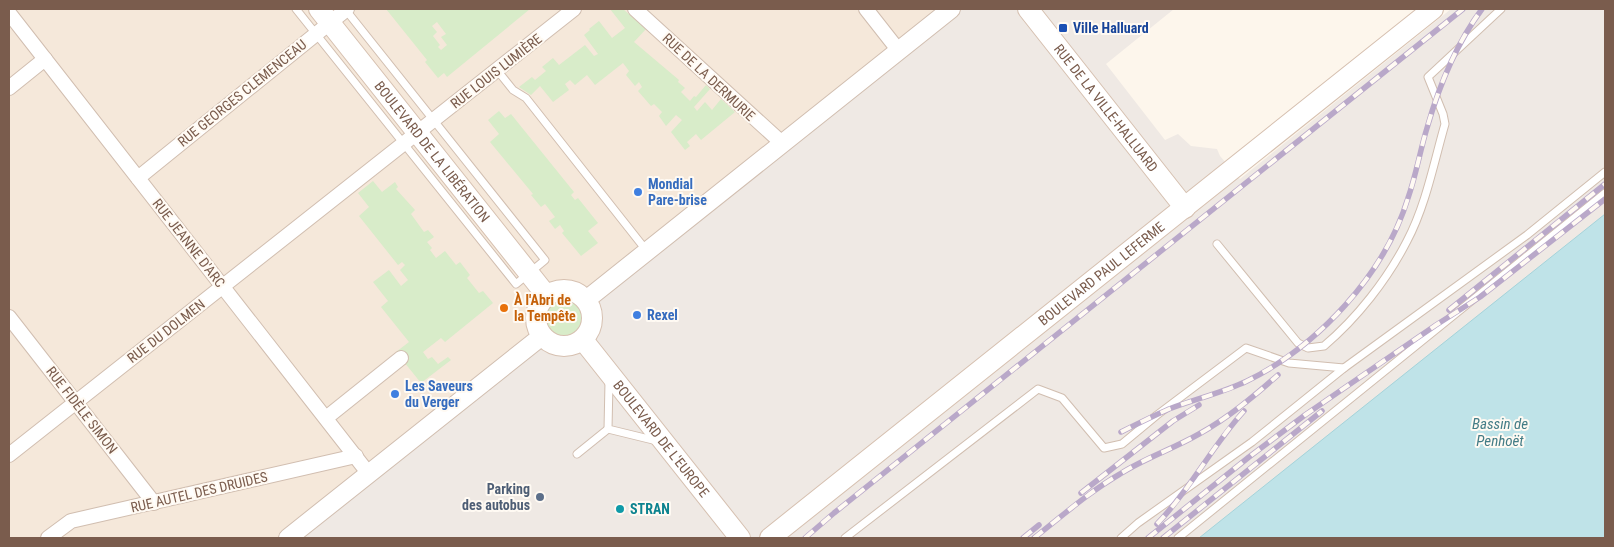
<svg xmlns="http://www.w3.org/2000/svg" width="1614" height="547" viewBox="0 0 1614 547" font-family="'Roboto Condensed',sans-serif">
<rect width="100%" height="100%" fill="#fdf6ec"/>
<path fill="#f5e8da" d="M9,9H937L372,481L297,538H9Z"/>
<path fill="#efe9e4" d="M937,9H1174L1106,64L1165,140L1178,134L1191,146L1217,149L1220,156L1240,179L1451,9H1605V538H297L372,481Z"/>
<g fill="#d8ecc9" fill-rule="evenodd">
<path d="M386,9L515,10L530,9L447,77L444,73L438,78L425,62L427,60ZM437,22L446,34L441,37L447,45L441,50L438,47L440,45L433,36L437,32L432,26Z"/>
<path d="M610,9H623L646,29L634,42L679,80L678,82L685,88L681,92L690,101L694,96L696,97L706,85L710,89L694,107L697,111L705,102L712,110L721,99L735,112L701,140L696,134L687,142L690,146L685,150L671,132L682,120L676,115L666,126L659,116L662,112L654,104L651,106L638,91L642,87L639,82L635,86L626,75L629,71L623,63L595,85L587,75L575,85L570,80L565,84L569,90L553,102L540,86L531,95L519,87L532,77L535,80L546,71L542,67L553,58L559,65L585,45L594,56L598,54L584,35L590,30L589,29L599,21L612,38L625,28Z"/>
<path d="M499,111L505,118L511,114L574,192L571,195L575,200L578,198L598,223L588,231L598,243L581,256L562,233L564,231L560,225L555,229L549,221L555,217L545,204L541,207L531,195L533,194L490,142L499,134L488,120Z"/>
<path d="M373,181L382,192L395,182L398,187L396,189L415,210L411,214L424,232L428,230L434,237L427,242L432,248L430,250L436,258L445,251L456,265L460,262L470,275L467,278L479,293L483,291L493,303L445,342L441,338L423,352L428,359L432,357L438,364L448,357L451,360L421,383L396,352L409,342L381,307L388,301L373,282L389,270L401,286L408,280L400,270L405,265L402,262L398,265L359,216L369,207L358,193Z"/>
<circle cx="564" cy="317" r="21"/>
</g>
<path fill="#bfe3e8" stroke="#a5d3da" d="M1605,214V538H1199L1575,238Z"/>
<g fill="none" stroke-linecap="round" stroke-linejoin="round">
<g stroke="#d1beb0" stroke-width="9">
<g id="service">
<path d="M296,9L516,284L545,260L345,9"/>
<path d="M497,70L513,90L526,98L646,250"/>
<path d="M1217,244L1298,343L1308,348L1324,346C1357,318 1387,280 1407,241C1426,205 1434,162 1445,124L1443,114L1428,77L1501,9"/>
<path d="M609,382L608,429L657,441"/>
<path d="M577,454L608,429"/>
<path d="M845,538L1038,389L1062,398L1104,448L1122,444L1157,415L1246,348L1289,363L1344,368L1527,235L1605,172"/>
<path d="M1121,538L1138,523L1252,442L1344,368"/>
<path d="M1178,538L1605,193"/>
</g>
</g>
<g stroke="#d1beb0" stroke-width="16">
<g id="minor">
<path d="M635,9L783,144"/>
<path d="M866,9L899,51"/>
<path d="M9,13L369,474"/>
<path d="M9,88L45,59"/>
<path d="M138,178L347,9"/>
<path d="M9,317L154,503"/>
<path d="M326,418L401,358"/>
<path d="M9,455L574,9"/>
<path d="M48,538L71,521L356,456"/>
</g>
</g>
<g stroke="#d1beb0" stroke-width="20">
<g id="tertiary">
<path d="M586,300L951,9"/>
<path d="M288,538L542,336"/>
</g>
</g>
<g stroke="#d6c0b0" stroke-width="22">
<g id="secondary">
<path id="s1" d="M319,9L547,296"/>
<path id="s2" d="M1028,9L1185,208"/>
<circle cx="564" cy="318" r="28"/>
<path id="s3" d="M583,340L740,538"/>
<path id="s4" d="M770,538L1433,9"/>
</g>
</g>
<use href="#service" stroke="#fff" stroke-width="7"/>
<use href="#minor" stroke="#fff" stroke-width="14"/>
<use href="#tertiary" stroke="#fff" stroke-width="18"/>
<use href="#secondary" stroke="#fff" stroke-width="20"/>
<g stroke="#b9a8c9" stroke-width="5.5">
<g id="rail">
<path d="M1449,310L1605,184"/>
<path d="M1121,432C1137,424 1153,416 1169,409C1195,399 1222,393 1247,381C1318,346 1385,274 1408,198C1416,175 1420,151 1427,128C1439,86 1456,44 1482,9"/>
<path d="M1081,493L1173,421L1199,405"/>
<path d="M1157,524C1190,490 1212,446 1244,411"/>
<path d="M805,538L834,513L1463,9"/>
<path d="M1023,538L1039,525"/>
<path d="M1034,538C1062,516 1089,492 1120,474C1145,458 1173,449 1199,434C1228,418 1253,397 1278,375"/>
<path d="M1148,538L1249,457L1305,415L1436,325L1480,297L1605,199"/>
<path d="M1163,538L1322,411"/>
</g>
</g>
<use href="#rail" stroke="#fffaf3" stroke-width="4" stroke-dasharray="11" stroke-linecap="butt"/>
</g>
<rect fill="#1a4fb4" stroke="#fffaf3" stroke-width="2" x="1058" y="23" width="10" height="10" rx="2.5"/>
<g fill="#3f7fe0" stroke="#fffaf3" stroke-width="2">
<circle cx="638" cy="192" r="5"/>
<circle cx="637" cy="315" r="5"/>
<circle cx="395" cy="394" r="5"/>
</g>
<circle fill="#e8710a" stroke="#fffaf3" stroke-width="2" cx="504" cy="308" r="5"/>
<circle fill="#5c6f8a" stroke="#fffaf3" stroke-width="2" cx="540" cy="497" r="5"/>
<circle fill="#0f9aa8" stroke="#fffaf3" stroke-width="2" cx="620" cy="509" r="5"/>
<g text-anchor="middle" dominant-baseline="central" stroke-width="4" stroke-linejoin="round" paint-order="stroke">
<g font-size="14" font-weight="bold" fill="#164399" stroke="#fffaf3" text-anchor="start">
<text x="1073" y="28">Ville Halluard</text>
</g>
<g font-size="14" fill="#7a5c4d" stroke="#fffaf3">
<text transform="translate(496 71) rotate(-38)">RUE LOUIS LUMIÈRE</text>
<text transform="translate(709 77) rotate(43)">RUE DE LA DERMURIE</text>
<text transform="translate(242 93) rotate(-39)">RUE GEORGES CLEMENCEAU</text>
<text stroke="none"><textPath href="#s2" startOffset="126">RUE DE LA VILLE-HALLUARD</textPath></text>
<text stroke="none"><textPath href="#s1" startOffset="182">BOULEVARD DE LA LIBÉRATION</textPath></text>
<text transform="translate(189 243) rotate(52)">RUE JEANNE D'ARC</text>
<text stroke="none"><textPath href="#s4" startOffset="424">BOULEVARD PAUL LEFERME</textPath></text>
<text transform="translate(166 331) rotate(-38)">RUE DU DOLMEN</text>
<text transform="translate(82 410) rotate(52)">RUE FIDÈLE SIMON</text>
<text stroke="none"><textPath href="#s3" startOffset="126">BOULEVARD DE L'EUROPE</textPath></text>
<text transform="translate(199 492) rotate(-13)">RUE AUTEL DES DRUIDES</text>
</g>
<g font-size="14" font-weight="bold" fill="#366cbe" stroke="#fffaf3" text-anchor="start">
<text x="648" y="184">Mondial<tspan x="648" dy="16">Pare-brise</tspan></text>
<text x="647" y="315">Rexel</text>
<text x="405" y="386">Les Saveurs<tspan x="405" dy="16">du Verger</tspan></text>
</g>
<g font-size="14" font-weight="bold" fill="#c56008" stroke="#fffaf3" text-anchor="start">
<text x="514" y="300">À l'Abri de<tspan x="514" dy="16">la Tempête</tspan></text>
</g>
<g font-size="14" font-weight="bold" fill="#4e5e75" stroke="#fffaf3" text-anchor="end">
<text x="530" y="489">Parking<tspan x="530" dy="16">des autobus</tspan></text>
</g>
<g font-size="14" font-weight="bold" fill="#0d838f" stroke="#fffaf3" text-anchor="start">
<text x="630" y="509">STRAN</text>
</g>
<g font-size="15" font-style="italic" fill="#437c86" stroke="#fffaf3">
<text x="1500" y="424">Bassin de<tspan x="1500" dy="17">Penhoët</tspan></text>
</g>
</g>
<rect width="1614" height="547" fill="none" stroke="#7a5c4d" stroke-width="20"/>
</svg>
